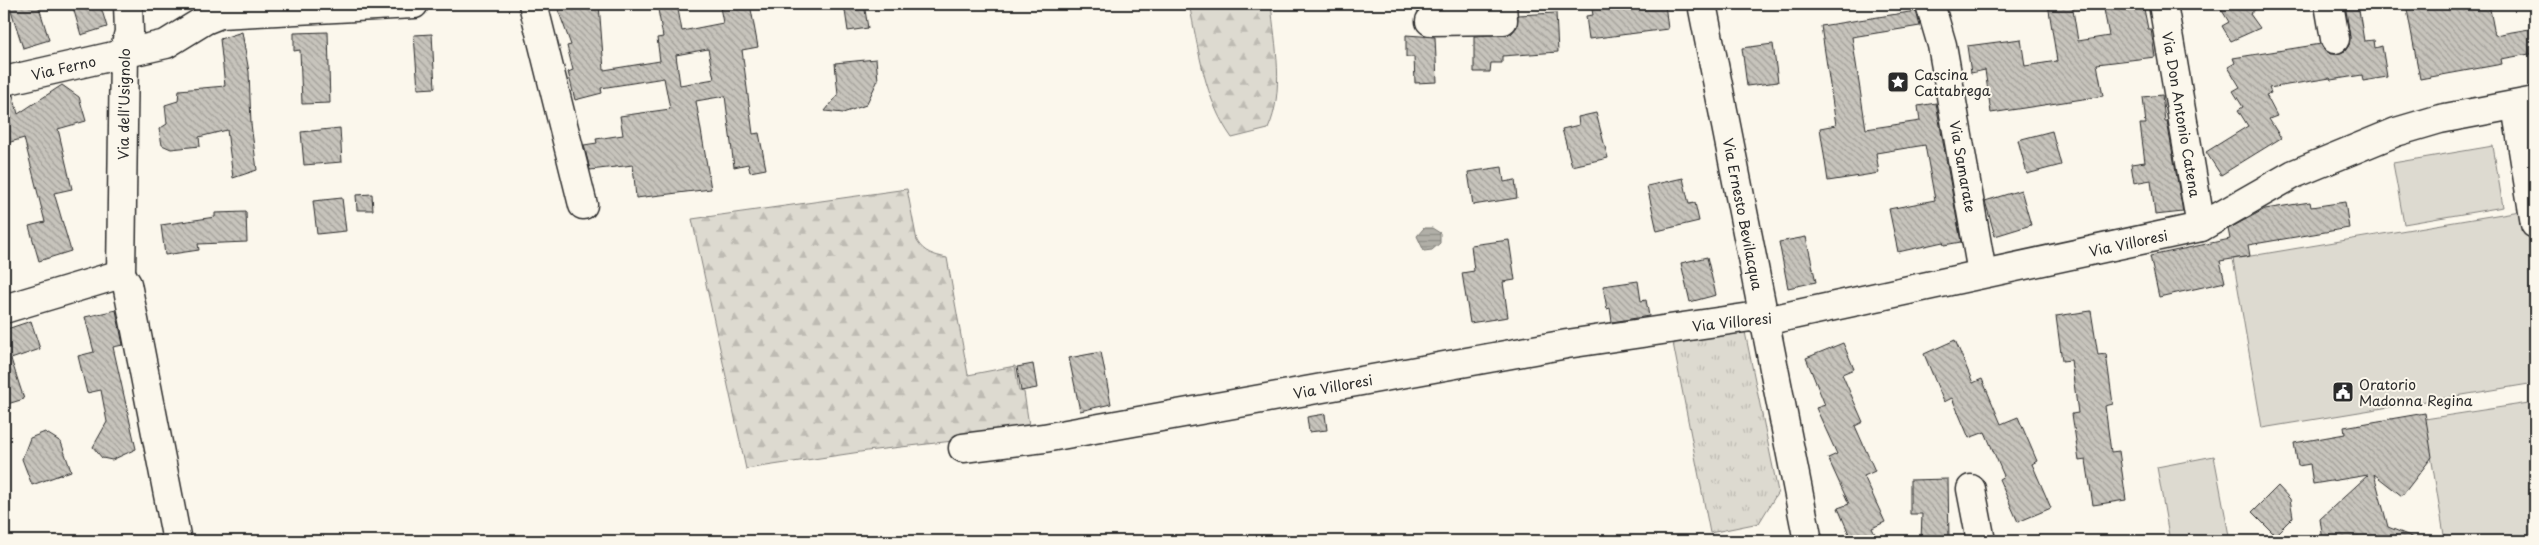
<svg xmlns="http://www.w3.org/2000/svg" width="2539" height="545" font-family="'Playpen Sans',sans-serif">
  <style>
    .grass { fill: url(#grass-tufts); stroke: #84827e }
    .forest { fill: url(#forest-firs); stroke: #84827e }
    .park { fill: #dddad0; stroke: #84827e }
    .water { fill: url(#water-rules); stroke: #7b7a75 }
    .building { fill: url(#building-back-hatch); stroke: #2b2b2b; fill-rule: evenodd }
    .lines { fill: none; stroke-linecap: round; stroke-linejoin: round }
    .minor-casing { stroke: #2b2b2b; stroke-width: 31 }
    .minor { stroke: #fbf7ec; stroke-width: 28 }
    .labels { text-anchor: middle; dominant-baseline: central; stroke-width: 4; stroke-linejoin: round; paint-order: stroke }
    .street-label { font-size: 14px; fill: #2b2b2b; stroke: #fbf7ec }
    .poi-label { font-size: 14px; fill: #2b2b2b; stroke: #fbf7ec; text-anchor: start }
  </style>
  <defs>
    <pattern id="grass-tufts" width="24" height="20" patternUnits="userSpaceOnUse" patternTransform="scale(1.25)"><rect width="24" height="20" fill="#dddad0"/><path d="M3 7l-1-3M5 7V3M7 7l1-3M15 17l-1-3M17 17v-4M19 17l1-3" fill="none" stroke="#bebbb3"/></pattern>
    <pattern id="forest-firs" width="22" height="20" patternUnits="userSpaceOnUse" patternTransform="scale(1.25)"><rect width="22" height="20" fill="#dddad0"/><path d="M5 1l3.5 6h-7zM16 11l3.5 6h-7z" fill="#bebbb3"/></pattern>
    <pattern id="water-rules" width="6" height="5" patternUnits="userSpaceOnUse" patternTransform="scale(1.25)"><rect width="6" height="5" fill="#b1afa7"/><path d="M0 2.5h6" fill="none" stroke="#908f88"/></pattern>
    <pattern id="building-back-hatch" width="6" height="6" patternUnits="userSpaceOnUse" patternTransform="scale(1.25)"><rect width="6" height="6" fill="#c7c4bc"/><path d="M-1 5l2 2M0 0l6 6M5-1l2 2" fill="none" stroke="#a29f99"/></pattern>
  </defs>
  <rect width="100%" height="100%" fill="#fbf7ec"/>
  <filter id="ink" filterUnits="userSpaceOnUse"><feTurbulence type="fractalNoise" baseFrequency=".02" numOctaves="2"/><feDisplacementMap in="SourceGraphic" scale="10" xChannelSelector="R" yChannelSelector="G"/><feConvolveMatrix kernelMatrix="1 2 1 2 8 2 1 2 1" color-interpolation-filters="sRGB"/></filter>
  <g filter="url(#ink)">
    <!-- grass -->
    <path class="grass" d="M 1745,332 L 1778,492 L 1759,523 L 1710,533 L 1673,343 Z"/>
    <!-- forest -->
    <path class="forest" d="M 1189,4 L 1271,4 C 1275,45 1285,91 1268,129 L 1232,138 C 1204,99 1199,50 1189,4 Z
      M 907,189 L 917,241 C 924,253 934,255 947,258 L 968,375 L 1015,366 L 1019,391 L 1024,392 L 1030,432 L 867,451 L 746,469 L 692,219 Z"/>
    <!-- park -->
    <path class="park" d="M 2493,146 L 2503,207 L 2404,224 L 2393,163 Z
      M 2526,210 L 2535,263 L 2535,383 L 2262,428 L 2233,259 Z
      M 2535,402 L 2535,541 L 2445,541 L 2425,419 Z
      M 2214,456 L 2230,541 L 2170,541 L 2157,467 Z"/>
    <!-- water -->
    <path class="water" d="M 1424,228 L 1432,228 L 1440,233 L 1440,243 L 1432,250 L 1424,251 L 1417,236 Z"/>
    <!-- building -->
    <path class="building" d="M 9,4 L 38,4 L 49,40 L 23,48 Z
      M 72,4 L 100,4 L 107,27 L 81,35 Z
      M 556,4 L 599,4 L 604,70 L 660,61 L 657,38 L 663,37 L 657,4 L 677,4 L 682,31 L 723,23 L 720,7 L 750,4 L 758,47 L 742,50 L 753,134 L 759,133 L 766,169 L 750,172 L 748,164 L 734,167 L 725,96 L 696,101 L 711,189 L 636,198 L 633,165 L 590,170 L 584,145 L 597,143 L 596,139 L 623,135 L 620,116 L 670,109 L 664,78 L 601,88 L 602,93 L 575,100 L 568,72 L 573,70 L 567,46 L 571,45 ZM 708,49 L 714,79 L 680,85 L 676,55 Z
      M 844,4 L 864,4 L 868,28 L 848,31 Z
      M 1591,4 L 1665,4 L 1668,29 L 1589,39 L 1586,16 L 1593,15 Z
      M 2048,4 L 2072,4 L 2078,41 L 2109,36 L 2103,4 L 2143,4 L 2148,29 L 2151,29 L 2155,57 L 2097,64 L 2103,96 L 1991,113 L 1985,70 L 1971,73 L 1967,46 L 2021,39 L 2025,66 L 2057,61 Z
      M 2218,4 L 2262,4 L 2250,14 L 2260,28 L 2231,41 L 2222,26 L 2229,22 Z
      M 2345,4 L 2358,4 L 2364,41 L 2374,40 L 2375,48 L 2382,46 L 2387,77 L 2363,81 L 2362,75 L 2331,80 L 2330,78 L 2269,88 L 2271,93 L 2266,95 L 2277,116 L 2269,119 L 2281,138 L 2221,175 L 2206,152 L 2248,126 L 2238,110 L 2243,107 L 2233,91 L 2240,87 L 2228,67 L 2235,63 L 2233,58 L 2321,44 L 2330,54 L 2337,54 L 2345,51 L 2349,45 L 2350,37 Z
      M 2406,4 L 2489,4 L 2495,35 L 2535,28 L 2535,53 L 2501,59 L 2502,64 L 2420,79 Z
      M 1916,11 L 1920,26 L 1852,37 L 1866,129 L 1920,121 L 1918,106 L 1936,103 L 1961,242 L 1944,245 L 1943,242 L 1898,252 L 1889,209 L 1935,200 L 1925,145 L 1876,153 L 1879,173 L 1828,181 L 1820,128 L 1836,125 L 1821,26 Z
      M 1556,13 L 1558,52 L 1502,56 L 1502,63 L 1491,63 L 1490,72 L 1474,72 L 1474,36 L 1511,34 L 1517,27 L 1518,15 Z
      M 242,32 L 249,72 L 251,124 L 257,170 L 233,178 L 227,130 L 199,137 L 200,146 L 171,149 L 162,145 L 159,129 L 167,124 L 165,105 L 178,101 L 179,90 L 225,86 L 220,39 Z
      M 328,32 L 330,103 L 302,104 L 300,50 L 294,51 L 294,33 Z
      M 432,34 L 435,88 L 418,89 L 414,35 Z
      M 1406,35 L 1435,37 L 1437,82 L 1415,83 L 1414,57 L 1406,57 Z
      M 1773,44 L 1778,82 L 1747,86 L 1742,48 Z
      M 876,59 L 878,80 L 866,105 L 843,113 L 825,111 L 838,95 L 835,63 Z
      M 62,85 L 79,97 L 86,121 L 58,129 L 72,189 L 54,193 L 71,251 L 39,261 L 29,226 L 45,222 L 24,138 L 4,144 L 4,96 L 13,95 L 18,114 Z
      M 2162,95 L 2165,121 L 2167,121 L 2183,212 L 2155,215 L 2151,180 L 2134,183 L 2131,164 L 2145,162 L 2140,124 L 2146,124 L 2143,97 Z
      M 1596,113 L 1608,158 L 1572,166 L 1562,129 L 1579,125 L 1578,117 Z
      M 340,128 L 342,162 L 304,165 L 301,132 Z
      M 2052,131 L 2061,165 L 2027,174 L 2018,140 Z
      M 1502,167 L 1504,182 L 1515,180 L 1517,198 L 1473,205 L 1468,172 Z
      M 1683,178 L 1689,204 L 1695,203 L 1699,221 L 1657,231 L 1647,186 Z
      M 2021,190 L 2031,225 L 1995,236 L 1985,201 Z
      M 372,194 L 373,210 L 357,210 L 356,195 Z
      M 342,198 L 346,231 L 317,234 L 313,201 Z
      M 2310,202 L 2311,207 L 2345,202 L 2349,228 L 2248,245 L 2250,256 L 2220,261 L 2225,282 L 2159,297 L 2150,256 L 2230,239 L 2228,229 L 2265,209 Z
      M 246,212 L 247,242 L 198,244 L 199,250 L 165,255 L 161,225 L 215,217 L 215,213 Z
      M 1806,237 L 1816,282 L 1788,288 L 1779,242 Z
      M 1509,240 L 1515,280 L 1503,282 L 1508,317 L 1470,323 L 1462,273 L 1474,271 L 1471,245 Z
      M 1707,257 L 1716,295 L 1690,302 L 1681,263 Z
      M 1638,281 L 1641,301 L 1646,300 L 1649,316 L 1612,322 L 1610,308 L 1607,309 L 1603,286 Z
      M 116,310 L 123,345 L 113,347 L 136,449 L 112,460 L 102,458 L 93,447 L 107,422 L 101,390 L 87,393 L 78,356 L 94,352 L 85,317 Z
      M 2091,311 L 2098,355 L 2106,354 L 2113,404 L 2105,406 L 2111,452 L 2119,451 L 2126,500 L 2093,505 L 2086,460 L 2079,461 L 2072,414 L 2078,413 L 2071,360 L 2062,361 L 2056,316 Z
      M 31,321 L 40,349 L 11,359 L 24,399 L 4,405 L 4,330 Z
      M 1955,340 L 1973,383 L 1982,379 L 2001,424 L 2018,417 L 2037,461 L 2032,464 L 2051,508 L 2018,522 L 1999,479 L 2004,476 L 1985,432 L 1969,438 L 1952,398 L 1944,402 L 1924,354 Z
      M 1843,343 L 1854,369 L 1842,374 L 1863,422 L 1855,426 L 1875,471 L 1864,476 L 1885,522 L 1872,528 L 1878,541 L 1852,541 L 1838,508 L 1849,504 L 1828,458 L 1837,454 L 1816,408 L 1825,405 L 1806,358 Z
      M 1101,352 L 1111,404 L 1080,411 L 1069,358 Z
      M 1033,364 L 1037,388 L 1021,391 L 1017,367 Z
      M 2425,413 L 2432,457 L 2402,496 L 2374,474 L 2388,527 L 2422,541 L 2323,541 L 2320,519 L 2368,475 L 2313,484 L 2310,464 L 2298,466 L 2294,443 L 2345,434 L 2344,427 Z
      M 1325,414 L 1327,430 L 1309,432 L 1307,417 Z
      M 45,432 L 61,442 L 71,471 L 32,485 L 22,459 L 30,438 Z
      M 1948,479 L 1949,541 L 1921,541 L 1922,514 L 1910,514 L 1910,480 Z
      M 2278,486 L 2290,499 L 2293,517 L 2275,535 L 2252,512 Z"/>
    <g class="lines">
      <!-- minor casing -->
      <g class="minor-casing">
        <g id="minor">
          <path d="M 533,4 L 583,205"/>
          <path id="s1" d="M 1702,4 L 1808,541"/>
          <path id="s2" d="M 1930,4 L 1942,45 L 1982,273"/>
          <path id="s3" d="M 2163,4 L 2201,227"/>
          <path d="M 2329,4 L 2335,39"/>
          <path d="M 1430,21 L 1503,20 L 1502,4"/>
          <path id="s4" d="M 4,81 L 166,44 L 205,20 L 220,14 L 414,4"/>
          <path d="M 2516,106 L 2535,224"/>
          <path d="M 121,274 L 127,284 L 177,541"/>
          <path id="s5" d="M 121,274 L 124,52 L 129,32 L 128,4"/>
          <path d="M 4,309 L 121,274"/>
          <path id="s6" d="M 963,448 L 1044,438 L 1567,344 L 1751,317 L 1765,321 L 2201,227 L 2294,174 L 2396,132 L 2440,119 L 2535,101"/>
          <path d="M 1971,489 L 1981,541"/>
        </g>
      </g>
      <!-- minor -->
      <use href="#minor" class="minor"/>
    </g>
  </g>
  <!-- icons -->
  <defs>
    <g id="sight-square" transform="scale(1.125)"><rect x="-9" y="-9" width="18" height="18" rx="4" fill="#2b2b2b" stroke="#fbf7ec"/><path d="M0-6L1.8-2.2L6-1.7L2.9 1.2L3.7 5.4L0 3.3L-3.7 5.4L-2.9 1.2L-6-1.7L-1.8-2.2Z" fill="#fff"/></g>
    <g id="civic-square" transform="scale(1.125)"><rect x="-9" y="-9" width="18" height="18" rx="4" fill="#2b2b2b" stroke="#fbf7ec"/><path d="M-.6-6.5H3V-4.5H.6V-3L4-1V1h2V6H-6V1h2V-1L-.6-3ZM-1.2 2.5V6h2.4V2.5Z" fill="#fff"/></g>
  </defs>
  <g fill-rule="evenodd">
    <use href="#sight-square" x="1898" y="82"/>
    <use href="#civic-square" x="2343" y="392"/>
  </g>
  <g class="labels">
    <!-- street labels -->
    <g class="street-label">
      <text stroke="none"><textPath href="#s4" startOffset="61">Via Ferno</textPath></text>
      <text stroke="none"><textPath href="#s5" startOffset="170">Via dell'Usignolo</textPath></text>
      <text stroke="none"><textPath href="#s3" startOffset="112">Via Don Antonio Catena</textPath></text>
      <text stroke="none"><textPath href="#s2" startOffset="166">Via Samarate</textPath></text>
      <text stroke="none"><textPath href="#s1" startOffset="214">Via Ernesto Bevilacqua</textPath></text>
      <text stroke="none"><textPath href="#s6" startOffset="1185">Via Villoresi</textPath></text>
      <text transform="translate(1732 322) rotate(-6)">Via Villoresi</text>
      <text stroke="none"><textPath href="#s6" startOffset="375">Via Villoresi</textPath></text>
    </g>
    <!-- poi labels -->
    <g class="poi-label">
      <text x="1914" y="74">Cascina<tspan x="1914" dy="16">Cattabrega</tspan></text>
      <text x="2359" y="384">Oratorio<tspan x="2359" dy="16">Madonna Regina</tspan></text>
    </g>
  </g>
  <!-- margin -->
  <rect width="2539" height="545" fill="none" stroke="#fbf7ec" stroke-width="20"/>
  <rect x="10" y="10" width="2519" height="525" fill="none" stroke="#2b2b2b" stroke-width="2" filter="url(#ink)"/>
</svg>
